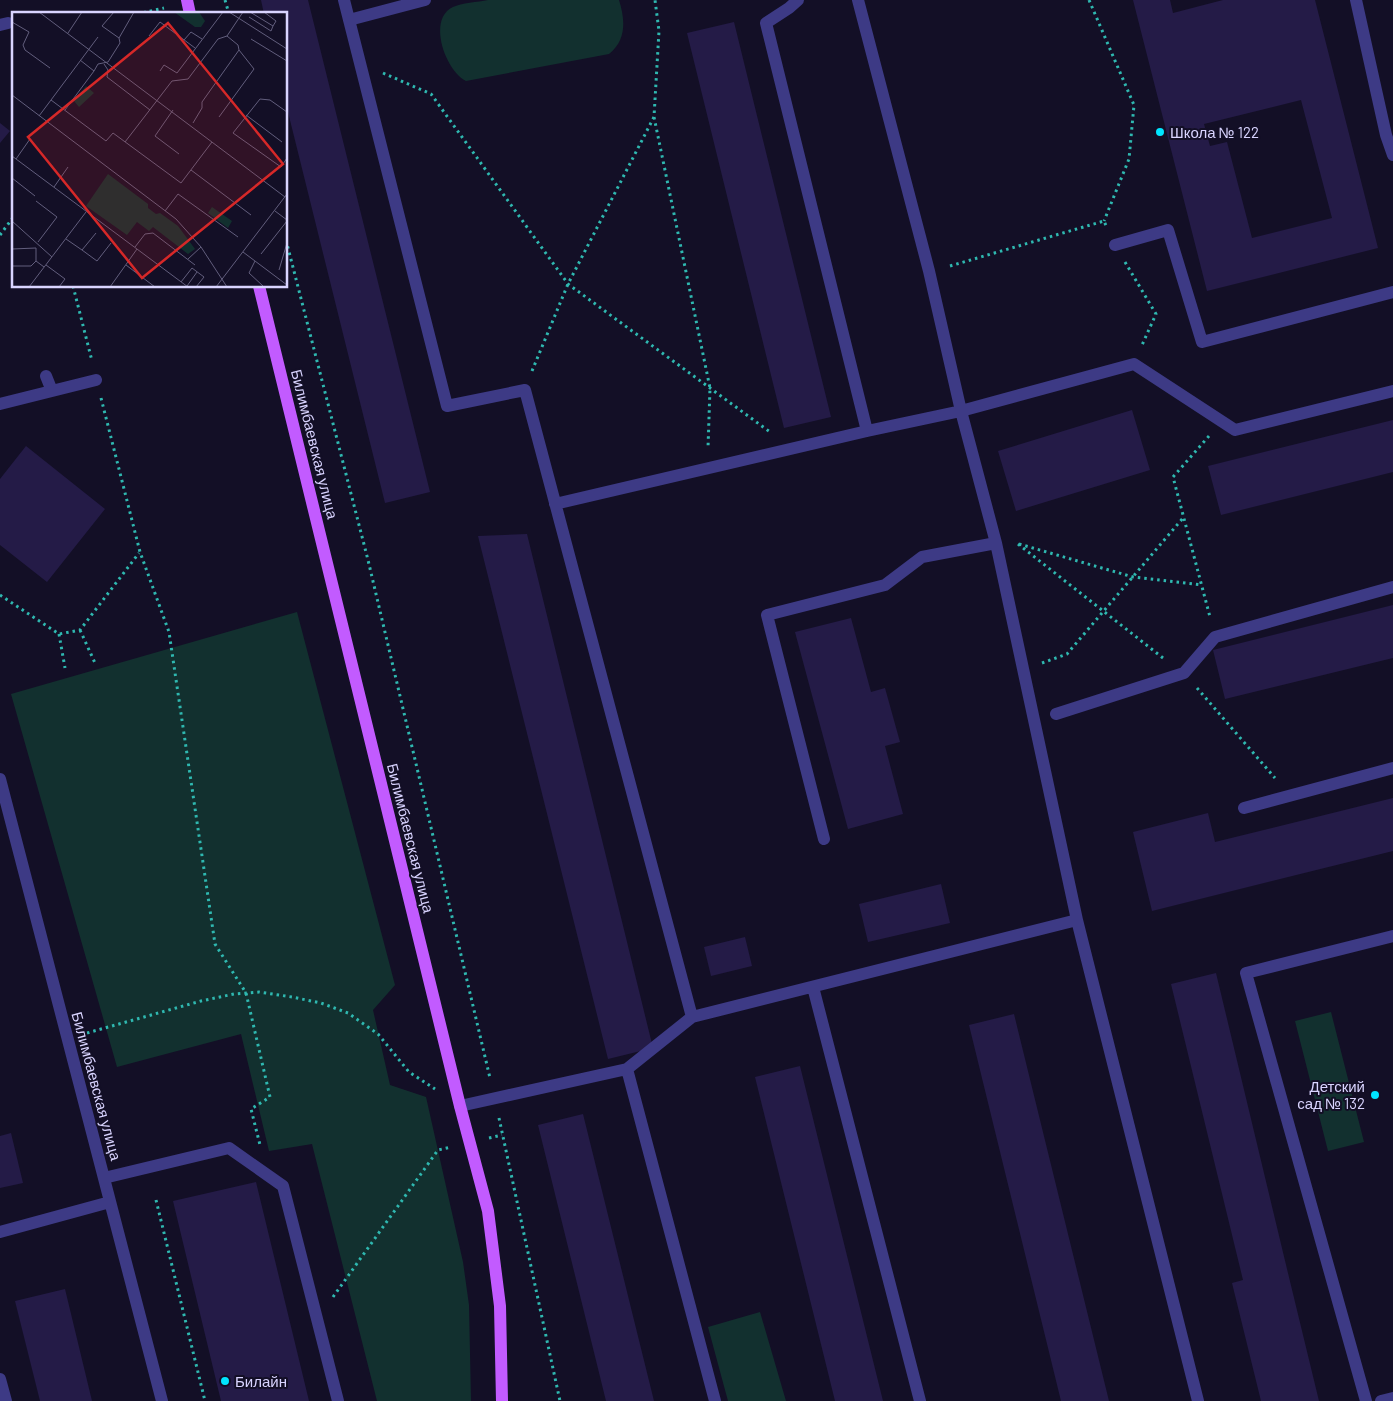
<svg xmlns="http://www.w3.org/2000/svg" width="1393" height="1401" font-family="Barlow,sans-serif">
  <style>
    .green { fill: #12302f }
    .building { fill: #241b47; fill-rule: evenodd }
    .lines { fill: none; stroke-linecap: round; stroke-linejoin: round }
    .path { stroke: #2fb8b0; stroke-width: 3; stroke-dasharray: 2.5 4; stroke-linecap: butt }
    .minor { stroke: #3d3a85; stroke-width: 12 }
    .major { stroke: #c25bff; stroke-width: 12 }
    .poi-dot { fill: #00e5ff; stroke: #130f26; stroke-width: 2 }
    .labels { text-anchor: middle; dominant-baseline: central; stroke-width: 4; stroke-linejoin: round; paint-order: stroke }
    .poi-label { font-size: 15px; fill: #d9d4ff; stroke: #130f26; text-anchor: start }
    .street-label { font-size: 15px; fill: #d9d4ff; stroke: #130f26 }
    .inset-road { fill: none; stroke: #625e7d; stroke-width: 1 }
    .view { fill: #d62828; fill-opacity: 0.15; stroke: #d62828; stroke-width: 2.5 }
    .inset-edge { fill: none; stroke: #d9d4ff; stroke-width: 2.5 }
  </style>
  <rect width="100%" height="100%" fill="#130f26"/>
  <!-- green -->
  <path class="green" d="M 488,0 L 619,0 C 625,19 627,40 609,54 L 466,81 C 445,70 427,19 453,7 C 461,3 478,2 488,0 Z
    M 297,612 L 395,985 L 373,1010 L 390,1085 L 426,1097 L 463,1262 L 469,1305 L 471,1401 L 377,1401 L 312,1144 L 269,1151 L 241,1034 L 117,1067 L 11,694 Z
    M 1331,1012 L 1364,1142 L 1328,1151 L 1295,1021 Z
    M 760,1312 L 786,1401 L 728,1401 L 708,1327 Z"/>
  <!-- building -->
  <path class="building" d="M 261,0 L 308,0 L 430,492 L 385,503 L 286,104 L 286,14 L 264,14 Z
    M 1133,0 L 1170,0 L 1173,13 L 1223,0 L 1315,0 L 1378,248 L 1207,291 ZM 1301,100 L 1332,218 L 1252,238 L 1227,142 L 1210,146 L 1204,124 Z
    M 734,22 L 831,417 L 784,428 L 687,33 Z
    M 0,123 L 10,131 L 0,143 Z
    M 1132,410 L 1150,470 L 1016,511 L 998,451 Z
    M 1393,420 L 1393,472 L 1221,515 L 1208,466 Z
    M 26,446 L 105,509 L 47,582 L 0,545 L 0,479 Z
    M 527,534 L 653,1048 L 608,1059 L 478,536 Z
    M 1393,605 L 1393,658 L 1225,699 L 1213,650 Z
    M 851,618 L 871,692 L 885,688 L 900,742 L 885,746 L 903,814 L 848,829 L 795,632 Z
    M 1393,798 L 1393,851 L 1152,911 L 1133,832 L 1208,813 L 1215,842 Z
    M 941,884 L 950,923 L 868,942 L 859,904 Z
    M 745,937 L 752,966 L 711,976 L 704,947 Z
    M 1216,973 L 1287,1269 L 1319,1401 L 1261,1401 L 1232,1283 L 1243,1280 L 1171,984 Z
    M 1014,1014 L 1109,1401 L 1061,1401 L 969,1025 Z
    M 800,1066 L 883,1401 L 835,1401 L 755,1077 Z
    M 583,1114 L 654,1401 L 606,1401 L 538,1125 Z
    M 11,1133 L 23,1183 L 0,1188 L 0,1136 Z
    M 256,1182 L 309,1401 L 221,1401 L 173,1201 Z
    M 65,1289 L 92,1401 L 40,1401 L 15,1301 Z"/>
  <g class="lines">
    <!-- path -->
    <path class="path" d="M 225,0 L 229,14
      M 1089,0 L 1134,105 L 1129,159 L 1104,221
      M 137,14 L 164,8
      M 383,73 L 431,94 L 568,284 L 770,432
      M 654,117 L 710,388 L 708,448
      M 0,235 L 14,216
      M 286,240 L 368,560 L 490,1078
      M 1125,262 L 1156,314 L 1142,345
      M 950,266 L 1104,221 L 1107,228
      M 73,286 L 92,361
      M 532,371 L 568,284 L 654,117 L 659,31 L 655,0
      M 101,398 L 140,552 L 169,632 L 215,944 L 246,993 L 270,1097 L 251,1109 L 260,1145
      M 1209,436 L 1173,477 L 1210,617
      M 1018,544 L 1163,658
      M 1019,544 L 1133,577 L 1202,585
      M 0,595 L 59,634 L 80,630 L 139,553
      M 80,630 L 95,663
      M 59,634 L 65,668
      M 1042,663 L 1067,654 L 1183,518
      M 1197,688 L 1275,778
      M 87,1033 L 201,1001 L 234,994 L 259,992 L 292,997 L 321,1003 L 348,1013 L 378,1034 L 409,1072 L 435,1089
      M 499,1118 L 560,1401
      M 489,1138 L 502,1135
      M 156,1200 L 205,1401
      M 333,1297 L 438,1150 L 451,1147"/>
    <!-- minor -->
    <path class="minor" d="M 344,0 L 447,406 L 525,390 L 692,1017 L 1077,920
      M 798,0 L 789,8 L 766,23 L 867,431
      M 858,0 L 929,271 L 961,411 L 996,543 L 1077,920 L 1198,1401
      M 1356,0 L 1386,135 L 1393,155
      M 349,20 L 425,0
      M 0,25 L 8,23
      M 1115,245 L 1168,230 L 1202,342 L 1393,292
      M 46,376 L 52,391
      M 0,404 L 96,380
      M 555,504 L 867,431 L 961,411 L 1134,364 L 1235,430 L 1393,391
      M 1056,714 L 1184,673 L 1215,637 L 1393,587
      M 0,779 L 162,1401
      M 1244,808 L 1393,768
      M 824,839 L 767,615 L 885,585 L 922,557 L 996,543
      M 813,987 L 920,1401
      M 627,1069 L 692,1017
      M 460,1106 L 627,1069 L 715,1401
      M 104,1178 L 229,1148 L 283,1186 L 338,1401
      M 0,1232 L 110,1202
      M 0,1379 L 6,1401
      M 1366,1401 L 1246,973 L 1393,936
      M 1381,1401 L 1393,1398"/>
    <!-- major -->
    <path class="major" d="M 187,0 L 190,14
      M 259,286 L 460,1106 L 488,1211 L 500,1306 L 502,1401"/>
  </g>
  <!-- markers -->
  <g class="poi-dot">
    <circle cx="1160" cy="132" r="5"/>
    <circle cx="1375" cy="1095" r="5"/>
    <circle cx="225" cy="1381" r="5"/>
  </g>
  <g class="labels">
    <!-- poi labels -->
    <g class="poi-label">
      <text x="1170" y="132">Школа № 122</text>
      <text x="1365" y="1086" text-anchor="end">Детский<tspan x="1365" dy="17">сад № 132</tspan></text>
      <text x="235" y="1381">Билайн</text>
    </g>
    <!-- street labels -->
    <g class="street-label">
      <text transform="translate(315 444) rotate(76)">Билимбаевская улица</text>
      <text transform="translate(411 838) rotate(76)">Билимбаевская улица</text>
      <text transform="translate(97 1086) rotate(75)">Билимбаевская улица</text>
    </g>
  </g>
  <!-- overview -->
  <g transform="translate(12 12)">
    <rect width="275" height="275" fill="#130f26"/>
    <path d="M 162,0 L 187,0 L 193,9 L 189,15 L 183,15 ZM 74,74 L 82,81 L 67,95 L 62,89 ZM 96,162 L 136,192 L 136,196 L 144,202 L 148,201 L 166,214 L 183,237 L 176,242 L 141,215 L 137,219 L 125,210 L 115,223 L 74,194 ZM 200,195 L 220,209 L 216,216 L 196,201 Z" fill="#12302f"/>
    <path class="inset-road" d="M 27,0 L 273,185M 217,0 L 275,37M 238,0 L 261,14 L 264,9 L 252,0M 237,5 L 259,19 L 261,14M 0,10 L 17,20 L 11,33 L 13,38 L 38,56M 56,21 L 70,0M 137,24 L 148,10 L 183,36M 107,26 L 122,0M 239,27 L 275,49M 172,28 L 179,20 L 190,27M 92,52 L 96,58 L 95,65 L 138,98M 82,59 L 86,52 L 96,50 L 108,31 L 107,26 L 90,14 L 102,0M 148,59 L 152,53 L 165,61 L 211,0M 0,83 L 164,207 L 189,235 L 215,275M 39,88 L 86,25M 53,98 L 82,59 L 68,48M 161,98 L 143,124 L 167,142M 275,100 L 258,88 L 248,87 L 221,121 L 269,155 L 275,146M 234,103 L 270,130M 27,104 L 39,88 L 94,129 L 101,121 L 169,171 L 200,130M 207,105 L 242,57 L 227,38M 181,111 L 190,96 L 190,90 L 227,38 L 226,33 L 215,24 L 231,0M 113,130 L 160,69 L 176,67 L 206,27 L 215,24M 0,144 L 176,275M 4,147 L 18,127M 179,158 L 239,203M 0,166 L 23,184M 42,175 L 56,155M 24,189 L 45,205 L 26,230M 153,199 L 166,182 L 226,225M 263,199 L 275,208M 0,209 L 40,245M 54,227 L 70,238 L 84,221M 123,235 L 133,222 L 141,221 L 183,253M 0,237 L 24,236 L 24,249 L 32,255M 70,238 L 85,249 L 99,231M 231,240 L 275,273M 249,242 L 275,209M 176,247 L 189,235M 243,249 L 237,261 L 251,274M 34,253 L 53,267 L 47,275M 114,253 L 143,275M 0,254 L 19,254 L 24,249M 267,258 L 275,231M 169,270 L 180,256 L 192,265 L 184,275M 175,274 L 185,260M 17,275 L 74,200M 98,275 L 125,237M 204,275 L 275,182"/>
    <path class="view" d="M 156,11 L 271,152 L 130,266 L 16,125 Z"/>
    <rect width="275" height="275" class="inset-edge"/>
  </g>
</svg>
